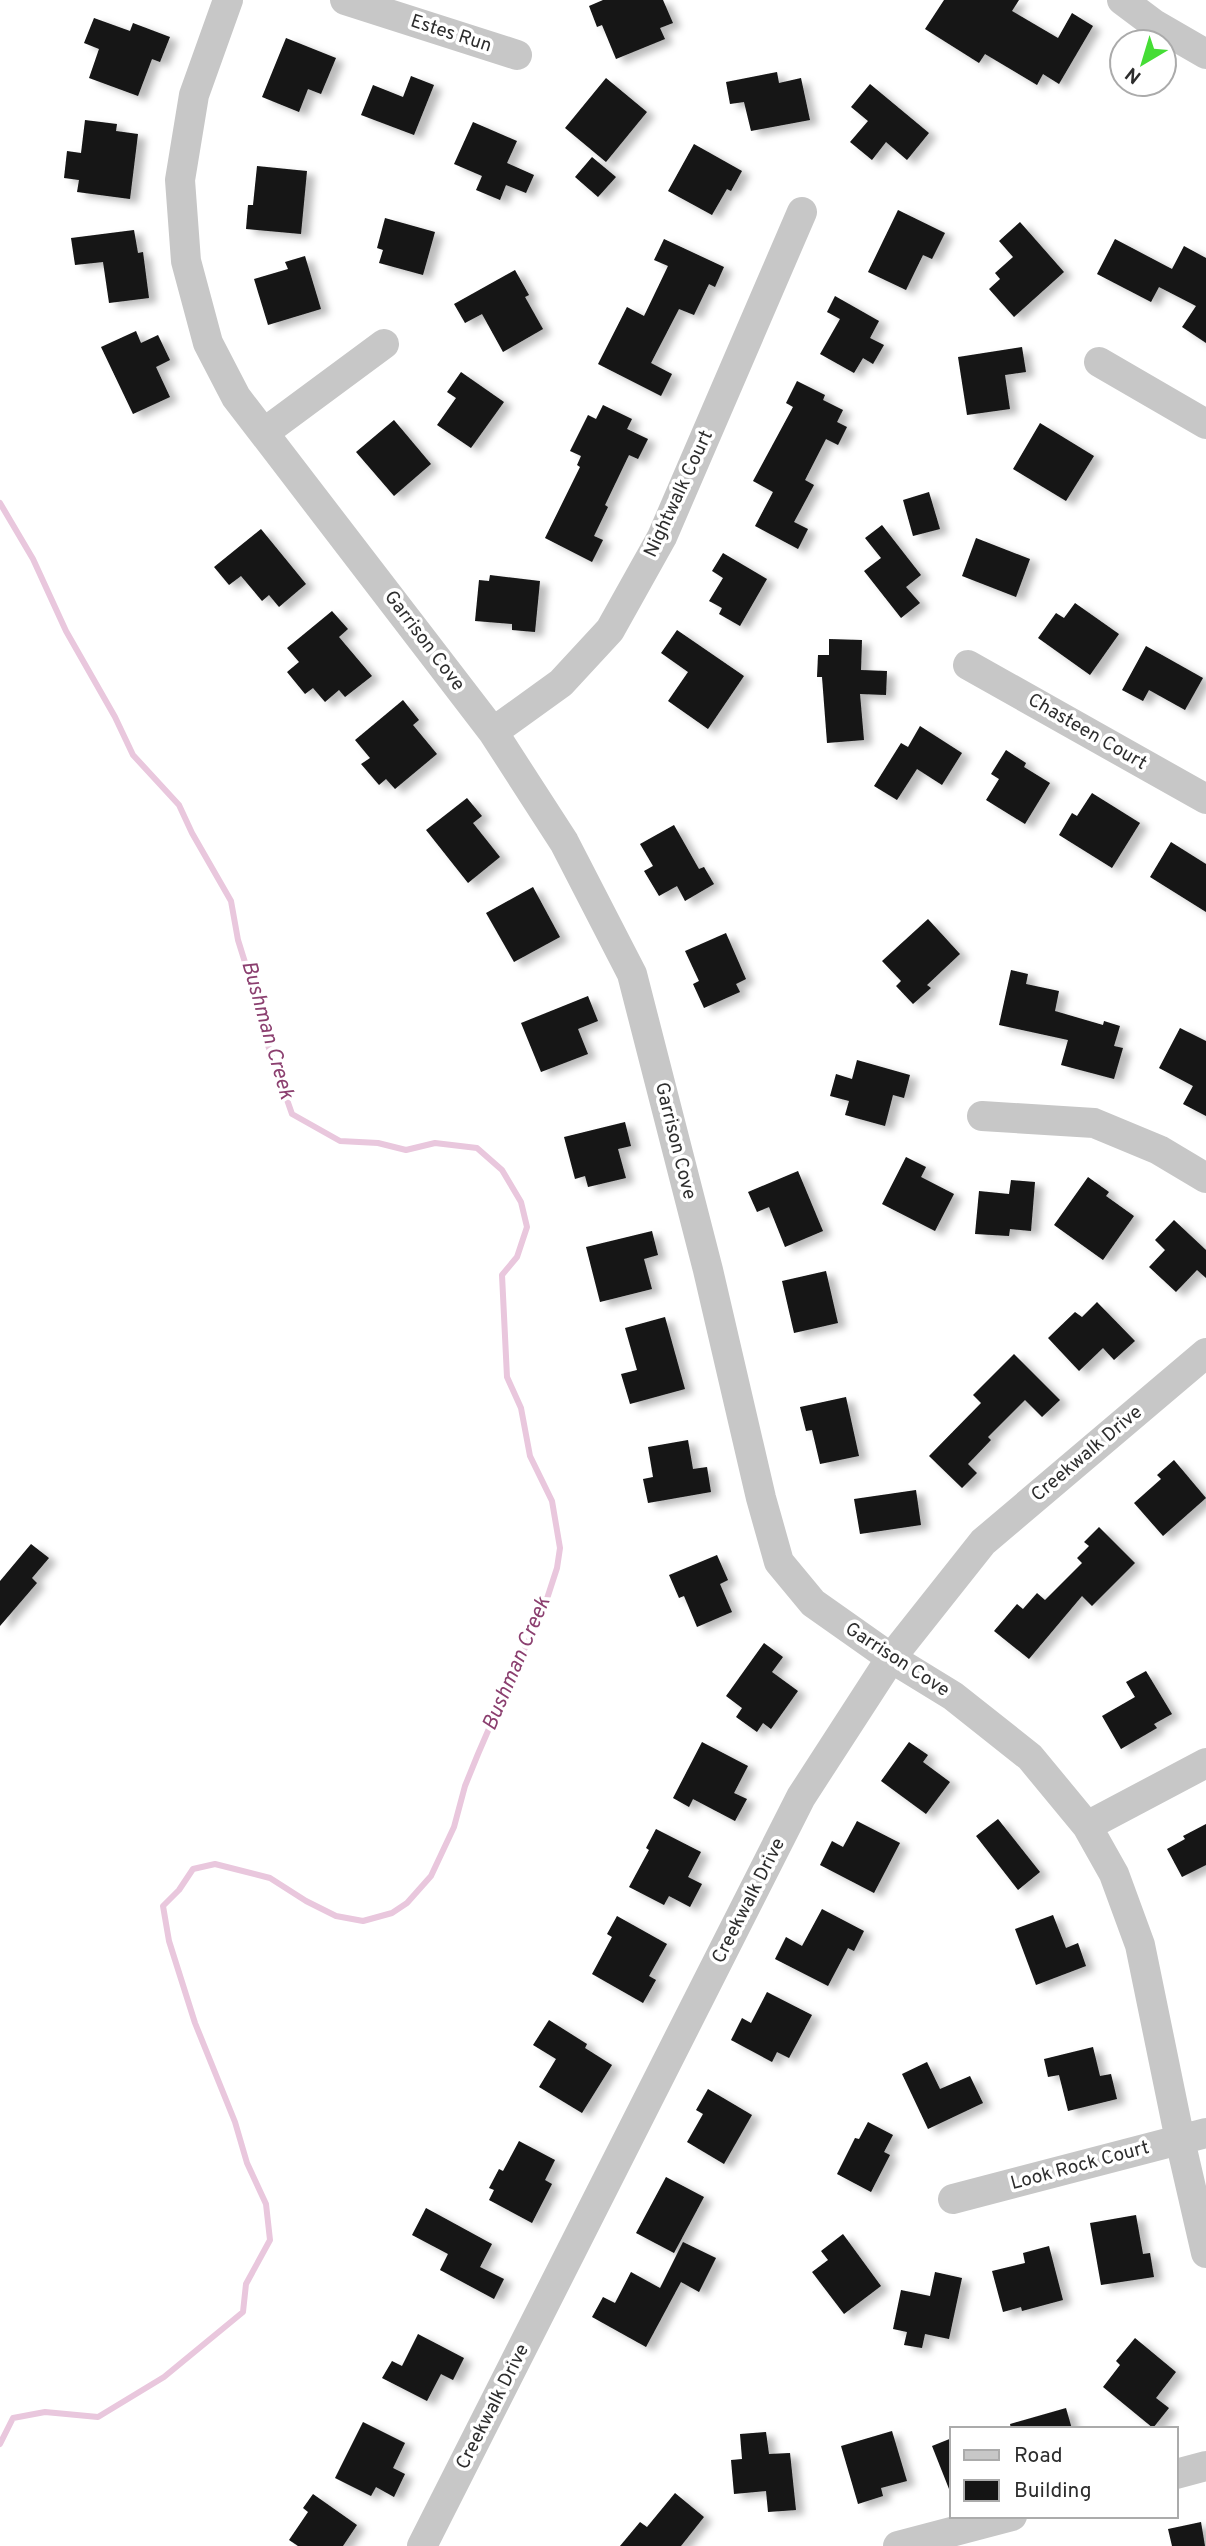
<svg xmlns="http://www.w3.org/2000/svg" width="1206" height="2546" font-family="Overpass,sans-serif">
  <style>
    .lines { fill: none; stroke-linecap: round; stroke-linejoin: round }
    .stream { stroke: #e9c7dd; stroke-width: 6 }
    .building { fill: #141414; filter: url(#shadow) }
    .minor { stroke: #c7c7c7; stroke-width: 30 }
    .labels { text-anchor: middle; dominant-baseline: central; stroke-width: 7; stroke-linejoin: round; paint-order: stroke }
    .street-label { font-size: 19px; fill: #2d2d2d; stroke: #fff }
    .water-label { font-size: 21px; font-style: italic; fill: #8b3f6f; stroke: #fff }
  </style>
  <defs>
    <filter id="shadow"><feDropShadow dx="8" dy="4.5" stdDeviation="3.5" flood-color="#0004"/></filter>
  </defs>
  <rect width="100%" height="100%" fill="#fff"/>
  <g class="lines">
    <!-- stream -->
    <path class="stream" d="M 0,503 L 33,559 L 66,631 L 115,717 L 133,755 L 179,805 L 192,833 L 231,901 L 238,940 L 259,1007 L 264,1034 L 292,1114 L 340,1141 L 378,1143 L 406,1150 L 435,1143 L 477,1148 L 502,1170 L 521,1202 L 527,1227 L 517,1257 L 502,1275 L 507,1377 L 521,1408 L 530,1456 L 552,1501 L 560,1548 L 557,1568 L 542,1614 L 517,1664 L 478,1754 L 465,1786 L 454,1827 L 431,1876 L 407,1903 L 392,1913 L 363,1921 L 336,1916 L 306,1901 L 270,1878 L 215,1864 L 193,1869 L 179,1890 L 163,1906 L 169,1941 L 195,2023 L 235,2122 L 247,2163 L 266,2204 L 270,2240 L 246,2284 L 243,2312 L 164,2377 L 98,2417 L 45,2412 L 13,2418 L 0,2444"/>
  </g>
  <!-- building -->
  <path class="building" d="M 603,0 L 663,0 L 673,23 L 660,28 L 665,39 L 616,59 L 602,25 L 597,27 L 589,6 Z
    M 944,0 L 1019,0 L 1012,11 L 1058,38 L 1072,13 L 1093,26 L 1059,84 L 1043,74 L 1037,85 L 985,54 L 979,63 L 925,29 Z
    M 94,18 L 130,31 L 133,23 L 170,37 L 160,62 L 152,59 L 138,96 L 89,78 L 99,49 L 84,43 Z
    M 286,38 L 336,58 L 321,94 L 308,89 L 299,112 L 262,97 Z
    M 777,72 L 779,83 L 801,78 L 810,120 L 751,131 L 744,102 L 730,104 L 726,82 Z
    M 411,76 L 434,85 L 414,135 L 361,115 L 373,85 L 403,97 Z
    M 606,78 L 647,112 L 606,162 L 565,128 Z
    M 870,84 L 929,133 L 907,160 L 886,142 L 872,160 L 850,142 L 868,121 L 851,107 Z
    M 85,120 L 117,124 L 116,131 L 138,134 L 130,199 L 77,192 L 79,180 L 64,178 L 67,151 L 81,153 Z
    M 473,122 L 517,141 L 507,163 L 534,175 L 526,193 L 506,185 L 500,200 L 476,190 L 482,176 L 454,164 Z
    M 694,144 L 742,171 L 731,191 L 727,189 L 712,215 L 668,191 Z
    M 592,157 L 616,177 L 598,197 L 575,177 Z
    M 257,166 L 307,171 L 301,234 L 246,229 L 248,205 L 253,205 Z
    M 898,210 L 945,233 L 932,259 L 923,255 L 906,290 L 868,272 Z
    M 385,218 L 435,232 L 423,275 L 379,263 L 383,250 L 377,248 Z
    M 1020,222 L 1064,272 L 1014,317 L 989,289 L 1000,279 L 995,273 L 1013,257 L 999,241 Z
    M 134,230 L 138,253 L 143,252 L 149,298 L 109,303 L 103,262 L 75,265 L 71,238 Z
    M 664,239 L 724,267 L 715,287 L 709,284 L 694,315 L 679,309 L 651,363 L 672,374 L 661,396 L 598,364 L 627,307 L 644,316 L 668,266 L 654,260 Z
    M 1115,239 L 1172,269 L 1184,246 L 1206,258 L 1206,343 L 1182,327 L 1196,306 L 1159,287 L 1151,302 L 1097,274 Z
    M 305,256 L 321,309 L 268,325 L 254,279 L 288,269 L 285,262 Z
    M 515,270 L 529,295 L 525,297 L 543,329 L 503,352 L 482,314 L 465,323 L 454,304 Z
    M 835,296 L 879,321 L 870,338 L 884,345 L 873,364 L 863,358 L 854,373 L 820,354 L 840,319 L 827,312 Z
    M 136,331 L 141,343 L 158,335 L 170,360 L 156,367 L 170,397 L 133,414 L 101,347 Z
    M 1022,347 L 1026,372 L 1005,375 L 1010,409 L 967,415 L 958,357 Z
    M 461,372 L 504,402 L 471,448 L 437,425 L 456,398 L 447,392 Z
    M 797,381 L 825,395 L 823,400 L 843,410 L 837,422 L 847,427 L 838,445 L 826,439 L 805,480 L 814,485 L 794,522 L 808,529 L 798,549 L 755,526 L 773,492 L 753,481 L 793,407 L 786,403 Z
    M 603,405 L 632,419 L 627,429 L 648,439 L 638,459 L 629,455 L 605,505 L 608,507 L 594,536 L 603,540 L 592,562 L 545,538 L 580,467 L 577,465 L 581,456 L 570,451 L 588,415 L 596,419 Z
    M 394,420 L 431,464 L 394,496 L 356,452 Z
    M 1040,423 L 1094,456 L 1066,501 L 1013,469 Z
    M 929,492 L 940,529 L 913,536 L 903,500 Z
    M 882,525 L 921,575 L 906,587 L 920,603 L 901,618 L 864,571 L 881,558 L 865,538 Z
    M 261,529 L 306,584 L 279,607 L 269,595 L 262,601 L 241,576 L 229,585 L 214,567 Z
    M 976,538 L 1030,559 L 1016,597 L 962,576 Z
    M 723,553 L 767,579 L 740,626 L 719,614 L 722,608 L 709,601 L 723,578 L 712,571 Z
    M 490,575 L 540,581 L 535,632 L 512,630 L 512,624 L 475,621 L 479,580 L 489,581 Z
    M 1075,603 L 1119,634 L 1090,675 L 1038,638 L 1056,613 L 1064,618 Z
    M 332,611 L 348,629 L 339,637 L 372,676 L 345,697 L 339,690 L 325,702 L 313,688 L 305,694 L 287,672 L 299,662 L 287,648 Z
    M 677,630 L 744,676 L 708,729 L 668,701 L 688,672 L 661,653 Z
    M 829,639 L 862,640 L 861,670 L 887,671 L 886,695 L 860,694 L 864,740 L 827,743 L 822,677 L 817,677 L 818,655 L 829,655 Z
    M 1146,646 L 1203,678 L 1185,710 L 1149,690 L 1143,701 L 1122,690 Z
    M 403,700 L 419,720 L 413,725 L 437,754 L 395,789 L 386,779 L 379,785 L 361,764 L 370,758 L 355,740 Z
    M 920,726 L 962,753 L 942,785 L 917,769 L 897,800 L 874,786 L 901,743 L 908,747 Z
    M 1006,750 L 1026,763 L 1024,767 L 1050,783 L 1025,824 L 986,800 L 999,779 L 991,774 Z
    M 1092,793 L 1140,823 L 1112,868 L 1059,835 L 1072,813 L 1077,816 Z
    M 467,798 L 482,816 L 473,823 L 500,857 L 468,883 L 426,830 Z
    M 674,825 L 699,869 L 704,867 L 714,884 L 685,901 L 677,886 L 659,896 L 644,871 L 653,866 L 640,844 Z
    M 1171,842 L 1206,864 L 1206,912 L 1150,877 Z
    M 533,887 L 560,937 L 514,962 L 486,913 Z
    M 928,919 L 960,954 L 927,985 L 931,988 L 913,1004 L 896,986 L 901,981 L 882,961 Z
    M 726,933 L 746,979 L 736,984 L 740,992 L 704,1008 L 693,984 L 699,981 L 685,951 Z
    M 1011,970 L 1028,974 L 1026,984 L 1059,991 L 1055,1011 L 1103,1025 L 1104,1021 L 1120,1026 L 1114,1046 L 1123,1048 L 1114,1079 L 1061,1065 L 1068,1040 L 999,1025 Z
    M 588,996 L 598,1021 L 578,1029 L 588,1054 L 541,1072 L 521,1023 Z
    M 1180,1028 L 1206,1041 L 1206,1116 L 1183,1104 L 1193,1086 L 1159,1068 Z
    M 857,1060 L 910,1075 L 904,1098 L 893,1095 L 885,1126 L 845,1115 L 849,1101 L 830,1096 L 836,1074 L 852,1079 Z
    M 625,1122 L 631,1146 L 618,1149 L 626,1178 L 588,1187 L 585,1176 L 575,1179 L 564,1137 Z
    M 906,1157 L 926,1167 L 921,1177 L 954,1194 L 935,1231 L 882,1204 Z
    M 798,1171 L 823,1231 L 785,1247 L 769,1207 L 757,1212 L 748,1192 Z
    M 1088,1177 L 1109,1192 L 1106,1196 L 1134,1216 L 1103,1260 L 1054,1225 Z
    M 1011,1180 L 1035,1182 L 1031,1231 L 1010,1229 L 1009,1236 L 975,1234 L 979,1191 L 1009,1194 Z
    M 1174,1220 L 1206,1250 L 1206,1278 L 1197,1270 L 1176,1292 L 1149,1267 L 1165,1250 L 1155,1240 Z
    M 652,1231 L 658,1255 L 644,1259 L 652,1289 L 600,1302 L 586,1247 Z
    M 826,1271 L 838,1323 L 794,1333 L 782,1281 Z
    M 1097,1302 L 1135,1341 L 1114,1360 L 1103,1348 L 1079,1371 L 1048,1338 L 1075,1312 L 1082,1317 Z
    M 665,1317 L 685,1389 L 630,1404 L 621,1374 L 637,1370 L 625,1328 Z
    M 1014,1354 L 1060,1400 L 1042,1417 L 1025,1400 L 988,1437 L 991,1440 L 968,1464 L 977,1473 L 962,1488 L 929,1456 L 981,1403 L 973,1395 Z
    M 846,1397 L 859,1456 L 820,1464 L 812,1430 L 806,1431 L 800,1407 Z
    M 688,1440 L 693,1469 L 707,1467 L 711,1492 L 648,1503 L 643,1479 L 653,1477 L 648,1447 Z
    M 1174,1460 L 1206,1498 L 1163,1536 L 1134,1503 L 1161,1479 L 1157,1475 Z
    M 916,1490 L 921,1525 L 860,1534 L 854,1499 Z
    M 1099,1527 L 1135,1563 L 1092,1606 L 1082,1596 L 1029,1659 L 994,1631 L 1017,1604 L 1023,1609 L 1037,1593 L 1045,1600 L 1082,1563 L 1077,1558 L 1089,1546 L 1084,1542 Z
    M 31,1544 L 49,1558 L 32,1578 L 37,1583 L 0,1626 L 0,1581 Z
    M 717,1555 L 728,1580 L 720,1584 L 732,1612 L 697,1627 L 684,1596 L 679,1598 L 669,1575 Z
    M 764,1643 L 783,1657 L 772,1672 L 798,1691 L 771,1729 L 763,1723 L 757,1732 L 736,1717 L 742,1708 L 726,1696 Z
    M 1146,1671 L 1172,1714 L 1154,1724 L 1157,1728 L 1121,1749 L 1102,1716 L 1135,1697 L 1126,1682 Z
    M 702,1742 L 748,1766 L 734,1793 L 747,1799 L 735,1821 L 693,1799 L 689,1807 L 673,1798 Z
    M 909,1742 L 928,1755 L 923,1762 L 950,1782 L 926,1814 L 881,1781 Z
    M 998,1819 L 1040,1872 L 1018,1890 L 976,1836 Z
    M 857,1821 L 900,1843 L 874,1893 L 820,1865 L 832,1841 L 843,1847 Z
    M 1206,1824 L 1206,1865 L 1182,1877 L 1167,1849 L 1185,1839 L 1183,1836 Z
    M 656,1829 L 701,1852 L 688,1877 L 702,1884 L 690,1907 L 669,1896 L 664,1905 L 629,1887 L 649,1850 L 646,1848 Z
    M 822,1909 L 864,1931 L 854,1951 L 848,1948 L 828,1986 L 775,1959 L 786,1937 L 802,1946 Z
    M 1053,1915 L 1066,1948 L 1078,1943 L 1086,1966 L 1036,1985 L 1015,1929 Z
    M 617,1916 L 667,1944 L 649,1976 L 656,1980 L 643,2003 L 592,1974 L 612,1937 L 607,1934 Z
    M 767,1992 L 812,2015 L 789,2058 L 777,2052 L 772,2062 L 731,2040 L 742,2018 L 751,2023 Z
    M 549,2020 L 587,2044 L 585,2048 L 612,2065 L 582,2113 L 539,2087 L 556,2059 L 533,2045 Z
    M 1093,2047 L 1100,2076 L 1111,2074 L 1117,2099 L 1068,2111 L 1059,2075 L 1048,2077 L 1044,2059 Z
    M 927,2062 L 940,2089 L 970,2076 L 983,2103 L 928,2129 L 902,2074 Z
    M 708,2089 L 752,2115 L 724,2164 L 687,2142 L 703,2114 L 696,2110 Z
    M 868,2122 L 893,2135 L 884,2152 L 890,2155 L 871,2192 L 837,2174 L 855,2138 L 859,2139 Z
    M 519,2141 L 555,2160 L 545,2180 L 552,2184 L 532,2223 L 489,2200 L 494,2190 L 489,2188 L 499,2169 L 503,2171 Z
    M 666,2177 L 704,2197 L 674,2253 L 636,2233 Z
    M 426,2208 L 492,2244 L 480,2267 L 504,2279 L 494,2299 L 440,2270 L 448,2254 L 412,2235 Z
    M 1136,2215 L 1143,2254 L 1150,2253 L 1154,2277 L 1101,2285 L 1090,2223 Z
    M 843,2234 L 881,2286 L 844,2314 L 812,2272 L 828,2260 L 821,2251 Z
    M 683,2242 L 716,2258 L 699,2292 L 681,2282 L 646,2347 L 592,2317 L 603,2297 L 615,2303 L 631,2272 L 660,2288 Z
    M 1049,2246 L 1063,2300 L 1022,2311 L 1021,2307 L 1003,2312 L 992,2271 L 1025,2263 L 1023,2253 Z
    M 935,2272 L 962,2278 L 949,2339 L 925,2334 L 922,2348 L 904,2345 L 907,2332 L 893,2329 L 901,2290 L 930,2296 Z
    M 418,2334 L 464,2358 L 453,2380 L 441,2374 L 427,2401 L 382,2378 L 392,2361 L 402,2366 Z
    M 1135,2338 L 1176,2372 L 1156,2398 L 1169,2408 L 1153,2428 L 1103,2387 L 1120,2365 L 1116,2361 Z
    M 1066,2408 L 1072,2429 L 1011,2429 L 1010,2424 Z
    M 363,2422 L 405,2443 L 393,2468 L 405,2474 L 394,2497 L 376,2487 L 371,2496 L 335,2478 Z
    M 892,2431 L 907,2481 L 881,2488 L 883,2496 L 858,2504 L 841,2446 Z
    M 766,2432 L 769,2454 L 790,2453 L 796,2510 L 768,2512 L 766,2491 L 734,2494 L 731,2460 L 742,2459 L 740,2434 Z
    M 952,2438 L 952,2493 L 951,2494 L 932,2446 Z
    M 675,2493 L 704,2517 L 681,2546 L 620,2546 L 640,2522 L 647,2527 Z
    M 313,2494 L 357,2525 L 343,2546 L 298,2546 L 289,2540 L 308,2512 L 303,2508 Z
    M 1201,2522 L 1205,2546 L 1172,2546 L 1168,2529 Z"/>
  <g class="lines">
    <!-- minor -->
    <path class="minor" d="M 228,0 L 194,95 L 180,180 L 186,261 L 208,343 L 236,397 L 493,732 L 564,842 L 632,974 L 708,1270 L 761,1498 L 779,1562 L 813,1603 L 891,1658 L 953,1696 L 1030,1757 L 1087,1826 L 1114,1874 L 1140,1945 L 1180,2140 L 1206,2253
      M 345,0 L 517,55
      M 1122,0 L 1154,24 L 1206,54
      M 1099,362 L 1206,424
      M 265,432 L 384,344
      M 968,665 L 1206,799
      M 493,732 L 561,683 L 610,630 L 662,537 L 802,212
      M 982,1116 L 1094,1123 L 1159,1150 L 1206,1178
      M 1087,1826 L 1206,1763
      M 953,2199 L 1206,2133
      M 1176,2474 L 1206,2466
      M 422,2546 L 801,1797 L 891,1658 L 983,1542 L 1206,1353
      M 898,2546 L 1012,2516"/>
  </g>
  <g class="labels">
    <!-- street labels -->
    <g class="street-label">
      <text transform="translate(451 34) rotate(18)">Estes Run</text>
      <text transform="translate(679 494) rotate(-65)">Nightwalk Court</text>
      <text transform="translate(424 641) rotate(53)">Garrison Cove</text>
      <text transform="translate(1087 732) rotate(30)">Chasteen Court</text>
      <text transform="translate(675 1141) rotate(76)">Garrison Cove</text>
      <text transform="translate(1087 1454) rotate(-40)">Creekwalk Drive</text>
      <text transform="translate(897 1660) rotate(33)">Garrison Cove</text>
      <text transform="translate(749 1901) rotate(-63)">Creekwalk Drive</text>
      <text transform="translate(1080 2166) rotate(-15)">Look Rock Court</text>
      <text transform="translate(493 2407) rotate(-63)">Creekwalk Drive</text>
    </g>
    <!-- water labels -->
    <g class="water-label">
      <text transform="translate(267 1030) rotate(74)">Bushman Creek</text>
      <text transform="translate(517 1664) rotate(-67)">Bushman Creek</text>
    </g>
  </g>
  <!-- legend -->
  <rect x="950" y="2427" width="228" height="91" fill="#ffffff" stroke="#ababab" stroke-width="2"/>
  <rect x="964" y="2450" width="35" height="10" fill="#c7c7c7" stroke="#ababab" stroke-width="2"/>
  <text x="1014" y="2462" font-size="21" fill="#2d2d2d">Road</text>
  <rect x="964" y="2480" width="35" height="21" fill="#141414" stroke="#ababab" stroke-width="2"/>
  <text x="1014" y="2497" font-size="21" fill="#2d2d2d">Building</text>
  <!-- north arrow -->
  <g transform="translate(1143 63) rotate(218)"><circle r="33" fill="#ffffff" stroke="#ababab" stroke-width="2"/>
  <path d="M0-5L12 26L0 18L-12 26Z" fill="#45dd35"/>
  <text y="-10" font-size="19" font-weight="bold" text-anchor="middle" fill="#2d2d2d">N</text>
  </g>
</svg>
